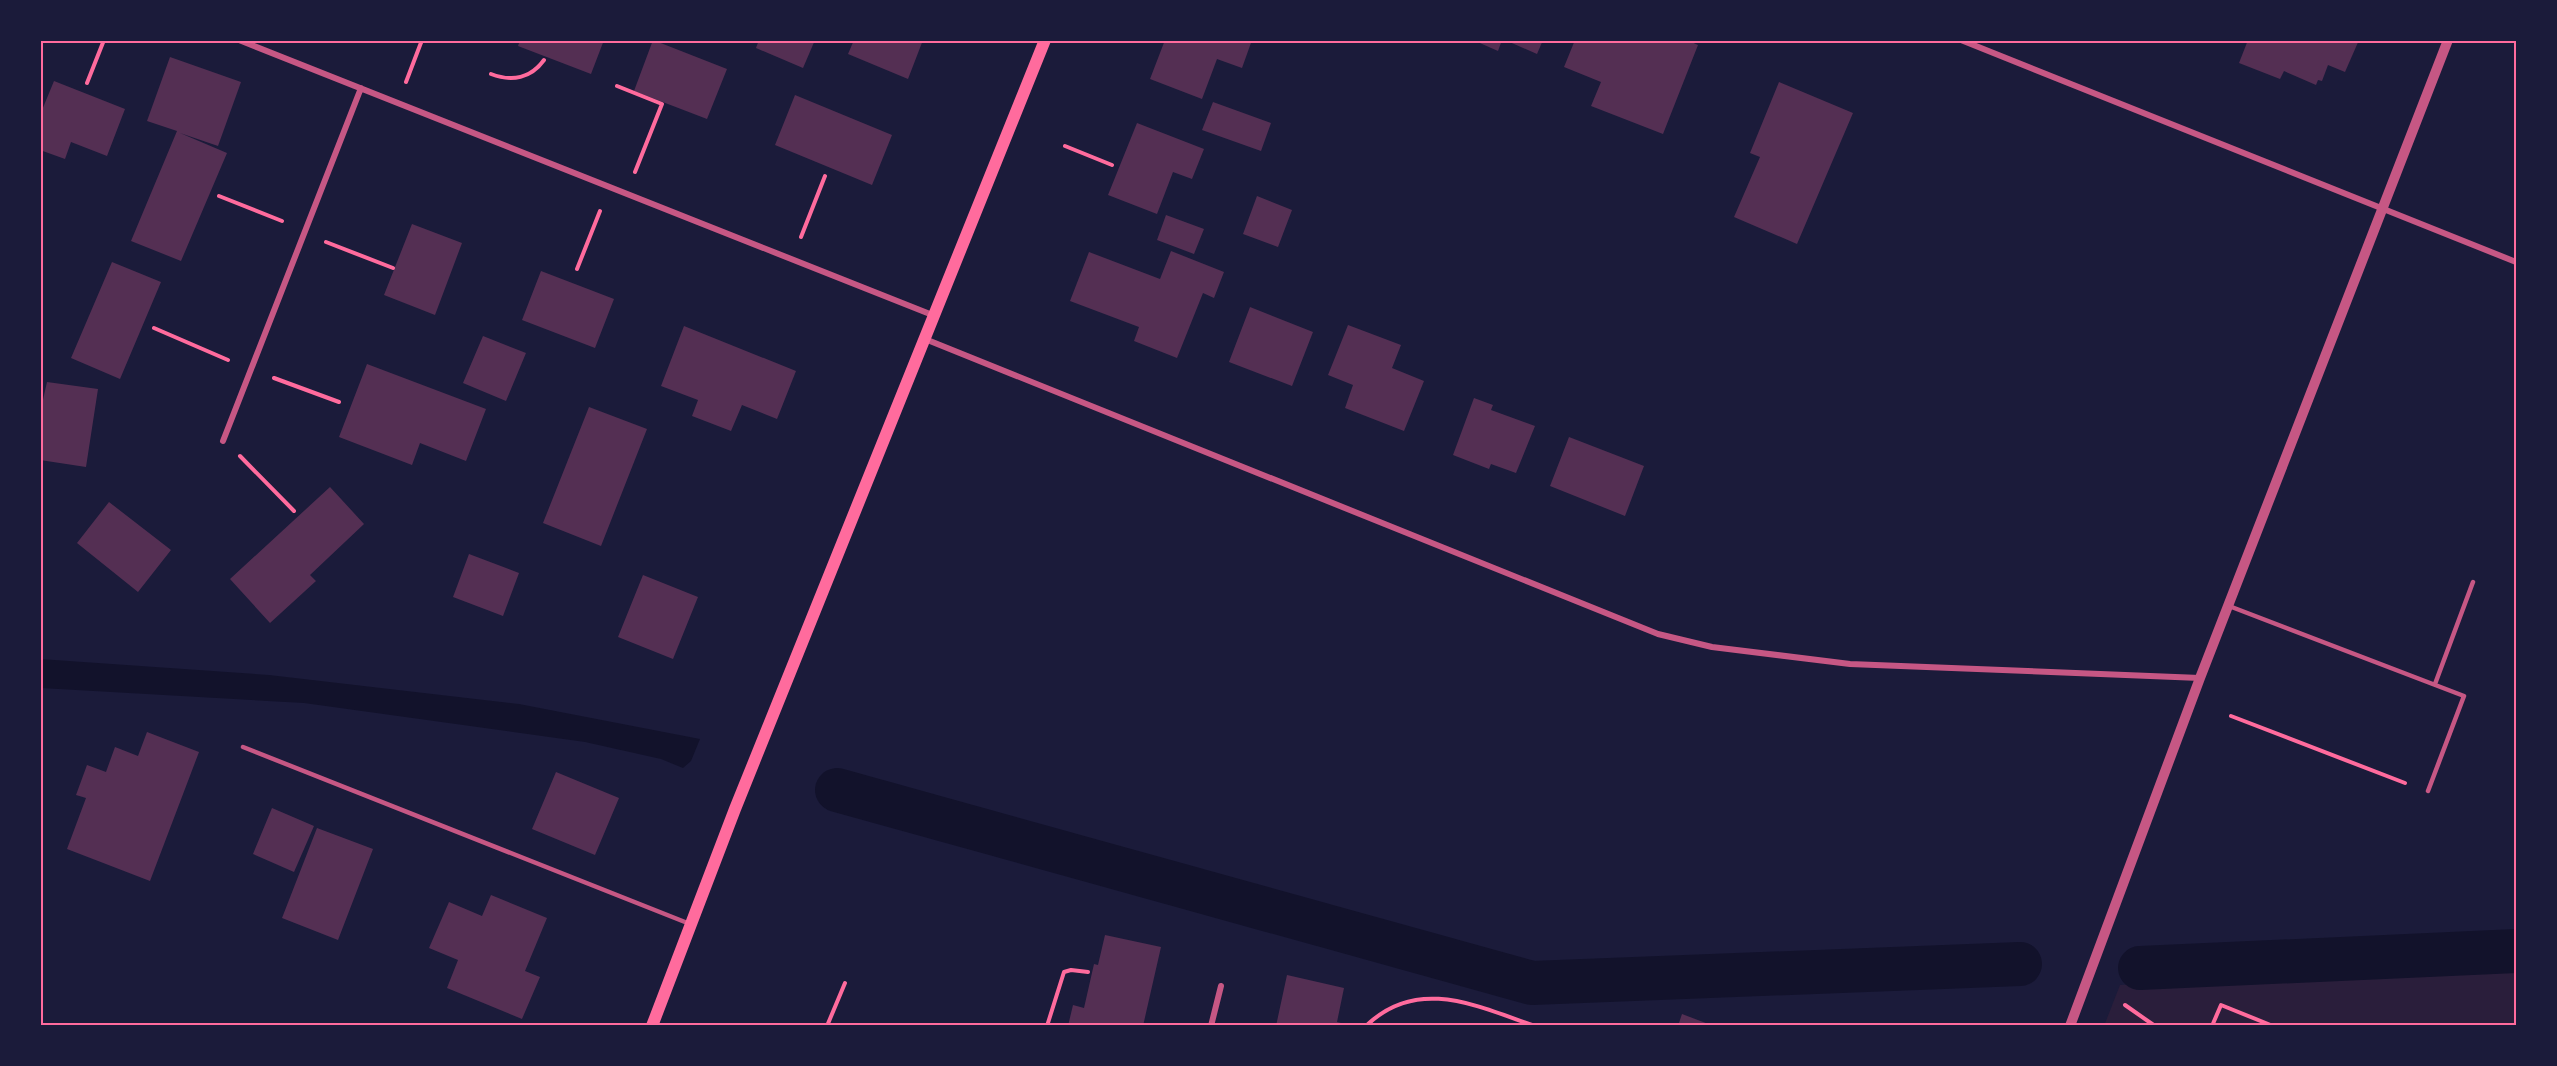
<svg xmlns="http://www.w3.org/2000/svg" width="2557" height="1066" font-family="Inter,sans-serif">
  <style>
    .green { fill: #2a1e3b }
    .water { fill: #12122b }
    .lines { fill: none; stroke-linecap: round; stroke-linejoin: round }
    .canal { stroke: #12122b; stroke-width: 44 }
    .building { fill: #542f53 }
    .path { stroke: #ff6b9d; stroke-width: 4 }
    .service { stroke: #c65784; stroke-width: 4.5 }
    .minor { stroke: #c65784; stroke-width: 6 }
    .tertiary { stroke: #c65784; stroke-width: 10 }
    .secondary { stroke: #ff6b9d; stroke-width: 12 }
    .neatline { fill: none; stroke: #ff6b9d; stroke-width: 2 }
  </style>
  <rect width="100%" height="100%" fill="#1b1b3a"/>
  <!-- green -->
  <path class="green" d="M 2516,964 L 2516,1025 L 2104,1026 L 2120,985 Z"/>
  <!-- water -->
  <path class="water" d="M 40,659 L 269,675 L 519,704 L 700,739 L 691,761 L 683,768 L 661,759 L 585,742 L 304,703 L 41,688 Z"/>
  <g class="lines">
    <!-- canal -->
    <path class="canal" d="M 837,790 L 1532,983 L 2020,964
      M 2140,968 L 2516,951"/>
  </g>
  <!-- building -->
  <path class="building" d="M 520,40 L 604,40 L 591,74 L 518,46 Z
    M 653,40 L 727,69 L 707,119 L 634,91 Z
    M 759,40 L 815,40 L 803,68 L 756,48 Z
    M 854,40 L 923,40 L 908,79 L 848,54 Z
    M 1165,40 L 1252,40 L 1242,68 L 1217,59 L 1202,99 L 1150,79 Z
    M 1473,40 L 1502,40 L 1498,51 Z
    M 1505,40 L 1543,40 L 1537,54 Z
    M 1575,40 L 1687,40 L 1698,45 L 1663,134 L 1591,106 L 1601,82 L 1564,67 Z
    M 2248,40 L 2359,40 L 2345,72 L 2328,65 L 2322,81 L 2318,80 L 2316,85 L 2284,71 L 2280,79 L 2239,63 Z
    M 170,57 L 241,82 L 218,146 L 180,133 L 227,153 L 181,261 L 131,241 L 177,131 L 147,121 Z
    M 54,81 L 125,109 L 107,156 L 71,142 L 65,159 L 40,150 L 40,115 Z
    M 1779,82 L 1853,113 L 1797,244 L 1734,217 L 1760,157 L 1750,153 Z
    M 795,95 L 892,135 L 872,185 L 775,145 Z
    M 1213,102 L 1271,123 L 1261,151 L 1202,130 Z
    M 1137,123 L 1204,149 L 1192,179 L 1173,172 L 1157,214 L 1108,195 Z
    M 1257,196 L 1292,210 L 1278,247 L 1243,234 Z
    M 1166,215 L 1204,229 L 1194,254 L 1157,240 Z
    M 412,224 L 462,243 L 435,315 L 384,295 Z
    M 1171,251 L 1224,272 L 1214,298 L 1203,293 L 1177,358 L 1134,341 L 1139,327 L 1070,301 L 1089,252 L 1160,279 Z
    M 112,262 L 161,282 L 120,379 L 71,358 Z
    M 541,271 L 614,299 L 595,348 L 522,320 Z
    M 1250,307 L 1313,332 L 1292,386 L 1229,362 Z
    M 1348,325 L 1401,345 L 1392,368 L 1424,381 L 1404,431 L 1345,408 L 1353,385 L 1328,375 Z
    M 684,326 L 796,371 L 777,419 L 742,405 L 731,431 L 692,416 L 698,400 L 661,386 Z
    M 483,336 L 526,353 L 506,401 L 463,383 Z
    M 367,364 L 486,409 L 466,461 L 420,443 L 412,465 L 339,437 Z
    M 47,382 L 98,389 L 86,467 L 40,460 L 40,413 Z
    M 1474,398 L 1493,405 L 1491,410 L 1535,426 L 1516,473 L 1491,464 L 1489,469 L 1453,455 Z
    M 589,407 L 647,429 L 601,546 L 543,523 Z
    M 1569,437 L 1644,466 L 1625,516 L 1550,486 Z
    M 330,487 L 364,524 L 310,575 L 316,581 L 270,623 L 230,579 Z
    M 109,502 L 171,550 L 138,592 L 77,543 Z
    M 469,554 L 519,573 L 503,616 L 453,597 Z
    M 643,575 L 698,597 L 673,659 L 618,637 Z
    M 147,732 L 199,752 L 150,881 L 67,849 L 86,798 L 76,795 L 87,765 L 106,772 L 115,747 L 138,756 Z
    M 556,772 L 619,798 L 595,855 L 532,829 Z
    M 272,808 L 314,826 L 294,872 L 253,854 Z
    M 317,828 L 373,849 L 338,940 L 282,918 Z
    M 491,895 L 547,918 L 525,971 L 540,977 L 522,1019 L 447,988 L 458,960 L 429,948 L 449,902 L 482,916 Z
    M 1105,935 L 1161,947 L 1143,1026 L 1068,1026 L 1073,1005 L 1084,1008 L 1094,964 L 1098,965 Z
    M 1287,975 L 1344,988 L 1337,1022 L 1341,1023 L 1340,1026 L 1276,1026 Z
    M 1682,1014 L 1711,1025 L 1711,1026 L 1678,1026 Z"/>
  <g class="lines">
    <!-- path -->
    <path class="path" d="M 491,74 C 512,82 531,78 544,60
      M 406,82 L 422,40
      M 87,83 L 104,40
      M 617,86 L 662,104 L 635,172
      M 1065,146 L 1112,165
      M 219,196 L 282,221
      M 801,237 L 825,176
      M 326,242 L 393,268
      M 577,269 L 600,211
      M 154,328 L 228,360
      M 274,378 L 339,402
      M 240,456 L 294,511
      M 2231,716 L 2405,783
      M 2125,1005 L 2155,1026
      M 827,1026 L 845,983
      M 1047,1026 L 1064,972 L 1071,970 L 1088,972
      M 1366,1026 C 1417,976 1477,1006 1535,1026
      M 2212,1026 L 2221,1005 L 2273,1026"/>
    <!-- service -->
    <path class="service" d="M 2229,606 L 2464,696 L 2428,791
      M 2435,684 L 2473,582
      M 243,747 L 690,924"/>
    <!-- minor -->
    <path class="minor" d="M 239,40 L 935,316
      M 1961,40 L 2516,262
      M 925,339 L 1658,634 L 1712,647 L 1850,664 L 2200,678
      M 223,441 L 361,88
      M 1211,1026 L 1221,986"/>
    <!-- tertiary -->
    <path class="tertiary" d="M 2070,1026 L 2200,678 L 2448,40"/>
    <!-- secondary -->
    <path class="secondary" d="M 652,1026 L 735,809 L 1045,40"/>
  </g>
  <!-- border -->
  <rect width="2557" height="1066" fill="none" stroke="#1b1b3a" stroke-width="84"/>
  <rect x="42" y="42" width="2473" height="982" class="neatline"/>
</svg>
